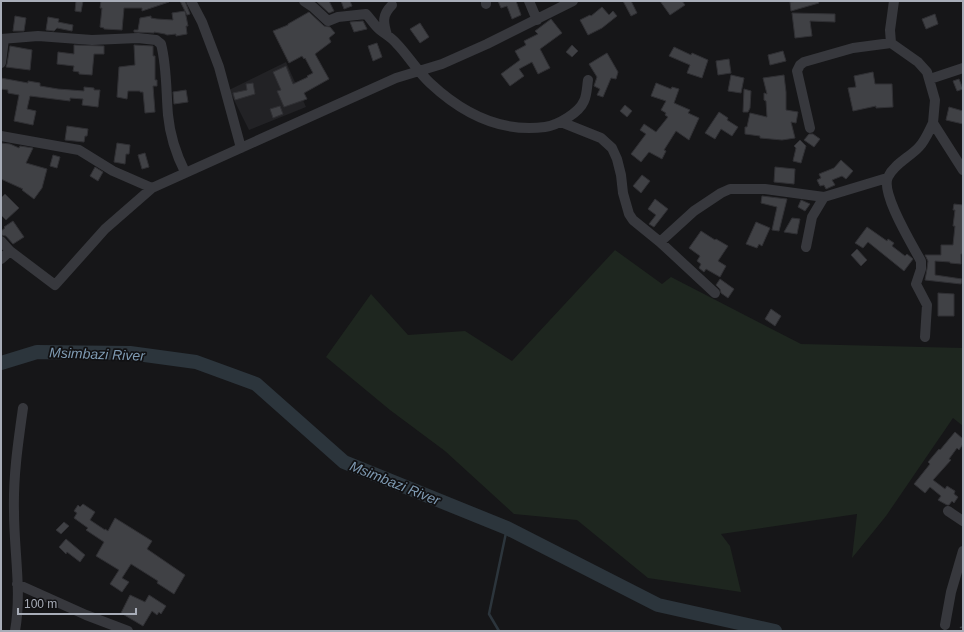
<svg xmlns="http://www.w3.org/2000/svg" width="964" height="632" font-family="Arial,sans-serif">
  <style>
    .built { fill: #222225 }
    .green { fill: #1e261f }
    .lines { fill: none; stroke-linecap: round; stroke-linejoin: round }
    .stream { stroke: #2c353c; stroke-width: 2.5 }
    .river { stroke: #2c353c; stroke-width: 14 }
    .building { fill: #404145; stroke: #303034 }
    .path { stroke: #3d3f44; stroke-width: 1.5; stroke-dasharray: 2 3; stroke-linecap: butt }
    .minor { stroke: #37383d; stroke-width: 10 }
    .labels { text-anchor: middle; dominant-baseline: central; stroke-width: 3.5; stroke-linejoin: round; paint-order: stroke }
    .water-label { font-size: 14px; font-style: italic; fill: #7f9bb3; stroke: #111113 }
  </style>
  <rect width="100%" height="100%" fill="#161618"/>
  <!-- built -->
  <path class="built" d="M 286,62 L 306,107 L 249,130 L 229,90 Z"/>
  <!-- green -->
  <path class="green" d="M 615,250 L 662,284 L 671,277 L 801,344 L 963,348 L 963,426 L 953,418 L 886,516 L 852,558 L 857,514 L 721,534 L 730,546 L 741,592 L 648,578 L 577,520 L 514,514 L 445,451 L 390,410 L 326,357 L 371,294 L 408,335 L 465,331 L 512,361 Z"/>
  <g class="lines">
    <!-- stream -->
    <path class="stream" d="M 499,631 L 489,614 L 507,528"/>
    <!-- river -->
    <path class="river" d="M 1,363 L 37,352 L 130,353 L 196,362 L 256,384 L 344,462 L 507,528 L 658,605 L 775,631"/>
  </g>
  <!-- building -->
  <path class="building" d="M 76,1 L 83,1 L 81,12 L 75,11 Z
    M 101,1 L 168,1 L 169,2 L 142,11 L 142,8 L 124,8 L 122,30 L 104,29 L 104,28 L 100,27 L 102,8 L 100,8 Z
    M 180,1 L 185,1 L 190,14 L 187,15 Z
    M 316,1 L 329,1 L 334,11 L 329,13 Z
    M 341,1 L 350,1 L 352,6 L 344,9 Z
    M 498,1 L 516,1 L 521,15 L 512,19 L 507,6 L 501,8 Z
    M 623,1 L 631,1 L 637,13 L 631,16 Z
    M 660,1 L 682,1 L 685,5 L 670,15 Z
    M 798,1 L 818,1 L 819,3 L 791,11 L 790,2 Z
    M 602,7 L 609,15 L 613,11 L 617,16 L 602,28 L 588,35 L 580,20 L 590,15 L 591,16 Z
    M 185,11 L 188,26 L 186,26 L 187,34 L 176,36 L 176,34 L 167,35 L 165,34 L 154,32 L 154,33 L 134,32 L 134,30 L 138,30 L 140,18 L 151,16 L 151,18 L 157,19 L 173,20 L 172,13 Z
    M 309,12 L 324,26 L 330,27 L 335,33 L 329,38 L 331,42 L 315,54 L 329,79 L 304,93 L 307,99 L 284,107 L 277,91 L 281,90 L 273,72 L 286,66 L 293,84 L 308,77 L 307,76 L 313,73 L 305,58 L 304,59 L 302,56 L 289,63 L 273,31 L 288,25 L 288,24 Z
    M 792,13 L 835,14 L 835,22 L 810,21 L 812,36 L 795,38 Z
    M 935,14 L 938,24 L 926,29 L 922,19 Z
    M 15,16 L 26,18 L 24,31 L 13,31 Z
    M 48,17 L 59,19 L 58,22 L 73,25 L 72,31 L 57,28 L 54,31 L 46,30 Z
    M 551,19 L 562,33 L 540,49 L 550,68 L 538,74 L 532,62 L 519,69 L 524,76 L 510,86 L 501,74 L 520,60 L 515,51 L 526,45 L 524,41 L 538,34 L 535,31 Z
    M 363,21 L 367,29 L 354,32 L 350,22 Z
    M 420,23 L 429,37 L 420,43 L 410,29 Z
    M 377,43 L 382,57 L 373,61 L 368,46 Z
    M 74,45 L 104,46 L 104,54 L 94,54 L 92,75 L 79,74 L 79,72 L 73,71 L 74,66 L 57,64 L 58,52 L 74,54 Z
    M 134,45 L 153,46 L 153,56 L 155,56 L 155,80 L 157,80 L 157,86 L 153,86 L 155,112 L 145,113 L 143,92 L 140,92 L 140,91 L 128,91 L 127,99 L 117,97 L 119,67 L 135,65 Z
    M 572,45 L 578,51 L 572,57 L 566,52 Z
    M 10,46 L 32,50 L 30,70 L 6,67 L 7,64 Z
    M 674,47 L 691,55 L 692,53 L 708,60 L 702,78 L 687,73 L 690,65 L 669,56 Z
    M 783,51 L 786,61 L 770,65 L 768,55 Z
    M 607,53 L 618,72 L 616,79 L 611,78 L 603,97 L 597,95 L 600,89 L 594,86 L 597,77 L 589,64 Z
    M 729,59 L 731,73 L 718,75 L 716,61 Z
    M 873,72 L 875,84 L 892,84 L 893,107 L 876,108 L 876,106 L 853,111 L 848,88 L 856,87 L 854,76 Z
    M 731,75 L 744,78 L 741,93 L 728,91 Z
    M 784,75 L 786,92 L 786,110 L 798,112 L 796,123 L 791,122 L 795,138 L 782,140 L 760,138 L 760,136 L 745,134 L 745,127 L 747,127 L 750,113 L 767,117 L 766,101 L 764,100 L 764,93 L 767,94 L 763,78 Z
    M 1,78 L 28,83 L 28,81 L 40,83 L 40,86 L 58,89 L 84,91 L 84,87 L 94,88 L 94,90 L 100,90 L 98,107 L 82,105 L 83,99 L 70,98 L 70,101 L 30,96 L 27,109 L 36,111 L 33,125 L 14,121 L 19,95 L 8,93 L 8,90 L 1,89 Z
    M 959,79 L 963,89 L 957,91 L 953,81 Z
    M 253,83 L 255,94 L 235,100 L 233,93 L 247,90 L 246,84 Z
    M 656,83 L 671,89 L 672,87 L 679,89 L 674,103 L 690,110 L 688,113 L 699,118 L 689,140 L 676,131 L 664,150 L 666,151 L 662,159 L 649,152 L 641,162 L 631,154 L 646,134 L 640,130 L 644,124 L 656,132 L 668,117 L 665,115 L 666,113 L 661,110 L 666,101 L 651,96 Z
    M 744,89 L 751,91 L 750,108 L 748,112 L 743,112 Z
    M 186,90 L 188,102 L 174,104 L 173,92 Z
    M 625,105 L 632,111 L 627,117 L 620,111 Z
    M 280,106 L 283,114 L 273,118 L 270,109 Z
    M 949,107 L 963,111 L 963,124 L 946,120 Z
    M 719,112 L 728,118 L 727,120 L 738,127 L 732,136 L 721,129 L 715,139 L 705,133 Z
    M 67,126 L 88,129 L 87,136 L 85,136 L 84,142 L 65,140 Z
    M 809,134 L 813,134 L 820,139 L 814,147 L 804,140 Z
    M 800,140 L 806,146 L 801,163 L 793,161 L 796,148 L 794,146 Z
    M 1,143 L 10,144 L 19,148 L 20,146 L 33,148 L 26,163 L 47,169 L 42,188 L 34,199 L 22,190 L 23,189 L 1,179 Z
    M 117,143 L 130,145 L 129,154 L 126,154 L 125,164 L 114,162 Z
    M 145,153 L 149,167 L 142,169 L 138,155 Z
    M 53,155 L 60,157 L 57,168 L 50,166 Z
    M 841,160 L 853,171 L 846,179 L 842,176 L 832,180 L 835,185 L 826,189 L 824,185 L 820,186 L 817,180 L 821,178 L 819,174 L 834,168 Z
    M 95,167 L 103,172 L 98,181 L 90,176 Z
    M 775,167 L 795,169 L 794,184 L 774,182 Z
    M 642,175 L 650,181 L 641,193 L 633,186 Z
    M 5,194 L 19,208 L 6,220 L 1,215 L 1,198 Z
    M 762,196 L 787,199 L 779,231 L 772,230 L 777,207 L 761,203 Z
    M 655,199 L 668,209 L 654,227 L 649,224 L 656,215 L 648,209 Z
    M 801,200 L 810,204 L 805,211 L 798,207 Z
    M 954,204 L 963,205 L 963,254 L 961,254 L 961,264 L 950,263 L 950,262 L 935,261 L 935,275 L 962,279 L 961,284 L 925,280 L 927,269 L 928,261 L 925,255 L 941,255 L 941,245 L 953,245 L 955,226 L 953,226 L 955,210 L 953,210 Z
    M 792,218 L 800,219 L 797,234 L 784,232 Z
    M 13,221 L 24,237 L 13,244 L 6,236 L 1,235 L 1,231 L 5,228 L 4,227 Z
    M 756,222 L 770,228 L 762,246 L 759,244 L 757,248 L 746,244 Z
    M 867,227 L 887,241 L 888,239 L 894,243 L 892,246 L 905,256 L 907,254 L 912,258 L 913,259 L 904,271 L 868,242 L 863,248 L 855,243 Z
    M 701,231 L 715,240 L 716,239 L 728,246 L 718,261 L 726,266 L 720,277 L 706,269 L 704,272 L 699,268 L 701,264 L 697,261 L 700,256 L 689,248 Z
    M 857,249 L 867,260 L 861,266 L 851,255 Z
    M 720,279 L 734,289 L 728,298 L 721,293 L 720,289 L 716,285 Z
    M 938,293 L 954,294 L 954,316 L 938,316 Z
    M 771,309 L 781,316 L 775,326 L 765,319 Z
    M 955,432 L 963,439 L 963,444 L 959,450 L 957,448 L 949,459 L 951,460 L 933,480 L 945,489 L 947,486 L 955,491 L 954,494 L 958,497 L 954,503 L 952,501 L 949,505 L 947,505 L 938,500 L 941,496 L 930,487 L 925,493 L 914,484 L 930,464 L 928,462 L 939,449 L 940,450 Z
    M 83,504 L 95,512 L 90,520 L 105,530 L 105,529 L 108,531 L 115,518 L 152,541 L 147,549 L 185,575 L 174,594 L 157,583 L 158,581 L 131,564 L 122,578 L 129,582 L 122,592 L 110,584 L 119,570 L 96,556 L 104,542 L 86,530 L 88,528 L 74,518 L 77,513 L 74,511 L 78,505 L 80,507 Z
    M 64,522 L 69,526 L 61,534 L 56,530 Z
    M 66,539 L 85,555 L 80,562 L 67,552 L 66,554 L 59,547 Z
    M 130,595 L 145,602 L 149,595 L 166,606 L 161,614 L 159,612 L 157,615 L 152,611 L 143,626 L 121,613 Z"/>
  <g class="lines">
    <!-- path -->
    <path class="path" d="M 960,628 L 963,626"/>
    <!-- minor -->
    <path class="minor" d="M 191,1 L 202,22 L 219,67 L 241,148
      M 304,1 L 313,7 L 328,21 L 338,17 L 366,14 C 371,19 374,25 380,30 C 385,34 392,38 396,43 C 408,55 417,71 430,83 C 462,113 500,133 545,127 C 558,125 579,113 584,101 C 587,95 587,86 588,80
      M 529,1 L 537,20
      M 894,1 L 890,30 L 891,43 L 918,62 L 927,72 L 935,100 L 933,123 L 963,170
      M 486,4 L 486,1
      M 387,35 C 383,22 382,15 392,5
      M 1,39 L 38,36 L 92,40 L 138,38 L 156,40 L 161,44 C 167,67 166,92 168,115 C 170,136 176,154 185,172
      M 1,63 L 4,39
      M 930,79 L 963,68
      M 561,122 L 601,138 L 612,148 L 617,159 L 621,175 L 623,193 L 629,214 L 633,220 L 660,242 L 715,293
      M 810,128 L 797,71 L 800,65 L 804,62 L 853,48 L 891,43
      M 1,136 L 79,150 L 113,171 L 152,188
      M 1,241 L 10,251 L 55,285 L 105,229 L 152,188 L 396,78 L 442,64 L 487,44 L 573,1
      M 660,242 L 694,211 L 721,193 L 730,189 L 765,189 L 824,197 L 887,178
      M 806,247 L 812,217 L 824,197
      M 1,259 L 10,251
      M 925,337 L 927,305 L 916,284 L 921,269 L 921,261 C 913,246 880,193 888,177 C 894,164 910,157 919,147 C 925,141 929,131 933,123
      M 948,511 L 963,521
      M 17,584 L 86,615 L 128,631
      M 945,625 L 951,592 L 963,551
      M 15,631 C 22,592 14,551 14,512 C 13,477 18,443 23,408"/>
  </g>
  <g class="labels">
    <!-- water labels -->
    <g class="water-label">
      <text transform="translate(97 354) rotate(2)">Msimbazi River</text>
      <text transform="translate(395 483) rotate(22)">Msimbazi River</text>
    </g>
  </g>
  <!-- border -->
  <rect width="964" height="632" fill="none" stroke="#a8adb8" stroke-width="4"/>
  <!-- scale -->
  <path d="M18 608v6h118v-6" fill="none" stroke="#a8adb8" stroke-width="2"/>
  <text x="24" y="608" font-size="12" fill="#a8adb8" stroke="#111113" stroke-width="3" paint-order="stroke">100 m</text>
</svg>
